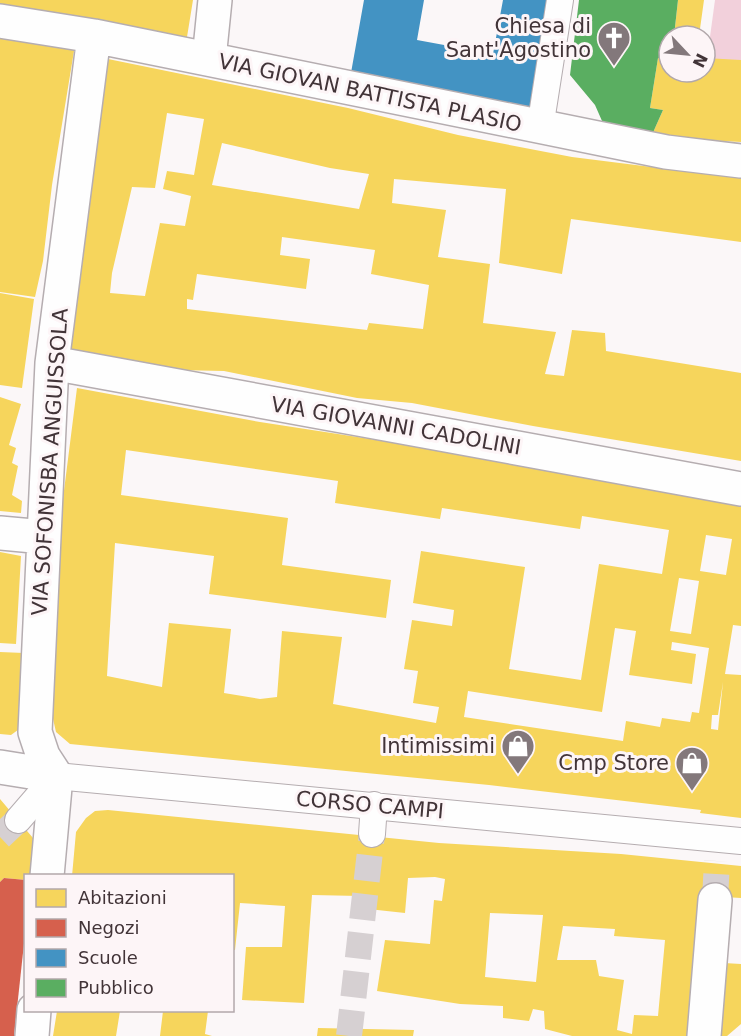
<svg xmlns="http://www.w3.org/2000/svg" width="741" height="1036" font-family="'DejaVu Sans',sans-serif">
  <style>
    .green { fill: #f2d0db }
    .homes { fill: #f6d55c; fill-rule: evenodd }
    .shops { fill: #d6604d }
    .schools { fill: #4393c3 }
    .public { fill: #5aae61 }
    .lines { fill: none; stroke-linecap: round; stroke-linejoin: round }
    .pedestrian-tunnel { stroke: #d6d0d2; stroke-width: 26; stroke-dasharray: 26 13; stroke-linecap: butt }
    .pedestrian-casing { stroke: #b5adb0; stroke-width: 28 }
    .minor-casing { stroke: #b5adb0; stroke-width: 36 }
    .pedestrian { stroke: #fefefe; stroke-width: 26 }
    .minor { stroke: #fefefe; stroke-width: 33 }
    .labels { text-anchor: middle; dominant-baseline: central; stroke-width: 6; stroke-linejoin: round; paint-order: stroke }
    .poi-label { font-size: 21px; fill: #423438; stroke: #fdf5f7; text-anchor: end }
    .street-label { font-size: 21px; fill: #423438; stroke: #fdf5f7 }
  </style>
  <rect width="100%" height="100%" fill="#fbf7f8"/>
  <!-- green -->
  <path class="green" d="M 715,0 L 741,0 L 741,61 L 707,59 Z"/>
  <!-- homes -->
  <path class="homes" d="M 0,0 L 193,0 L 187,37 L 0,9 Z
    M 678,0 L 704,0 L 699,36 L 674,36 Z
    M 0,34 L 75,45 L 52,185 L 43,261 L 35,297 L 0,292 Z
    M 658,58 L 669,60 L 669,72 L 705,72 L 705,58 L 741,60 L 741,142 L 651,137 L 663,110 L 650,108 Z
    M 108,59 L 348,108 L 458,135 L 572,157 L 731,177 L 735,170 L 741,171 L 741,242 L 571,219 L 562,274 L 499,263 L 506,189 L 394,179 L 392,203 L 446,210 L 438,257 L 490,264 L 483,323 L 556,332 L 545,374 L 564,376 L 572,330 L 605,333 L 606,351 L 741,373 L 741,461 L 533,426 L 412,403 L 357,398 L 224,371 L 177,370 L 62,349 L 91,181 ZM 167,113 L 204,119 L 194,175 L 167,171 L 163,189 L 191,196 L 185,226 L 160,223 L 145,296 L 110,293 L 112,273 L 132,187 L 155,188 ZM 222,143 L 330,168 L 369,174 L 359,209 L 212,185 ZM 282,237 L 375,250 L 371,274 L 429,285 L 423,329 L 369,323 L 367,330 L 187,309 L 187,299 L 193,300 L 197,274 L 306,289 L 310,259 L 280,255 Z
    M 0,293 L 34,299 L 22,388 L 0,385 Z
    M 77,388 L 260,422 L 741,496 L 741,626 L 733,625 L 725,674 L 741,675 L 741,818 L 700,813 L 701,810 L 489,785 L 70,744 L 56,732 L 51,710 L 57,546 ZM 126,450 L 338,481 L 335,503 L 440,519 L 442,508 L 580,529 L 582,516 L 669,530 L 662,574 L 599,564 L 581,680 L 509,669 L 525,567 L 421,551 L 413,603 L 454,610 L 452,626 L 412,620 L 404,669 L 418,671 L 413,703 L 439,707 L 436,723 L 333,704 L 342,637 L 282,631 L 277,697 L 260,699 L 224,693 L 231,629 L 169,623 L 162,687 L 107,676 L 115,543 L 214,556 L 209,594 L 386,618 L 391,580 L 282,565 L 288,518 L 121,495 ZM 706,535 L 732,539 L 726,575 L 700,571 ZM 679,578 L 699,581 L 691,634 L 670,631 ZM 615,628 L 636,631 L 629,675 L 692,684 L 696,654 L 671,650 L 672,642 L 709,648 L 699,713 L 692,712 L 690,722 L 662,718 L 660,727 L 626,721 L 623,741 L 464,717 L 468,691 L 602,712 ZM 723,682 L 718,730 L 711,729 L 712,715 L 718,715 Z
    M 0,397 L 21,404 L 9,445 L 16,448 L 12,463 L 18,466 L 12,495 L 22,501 L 21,513 L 0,511 Z
    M 0,552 L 21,556 L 16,644 L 0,643 Z
    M 0,652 L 24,653 L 20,675 L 28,683 L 22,727 L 11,735 L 0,734 Z
    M 0,799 L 33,838 L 31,876 L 26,876 L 26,880 L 4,878 L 0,882 Z
    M 108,810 L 439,843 L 621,854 L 741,866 L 741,898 L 708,896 L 697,1036 L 572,1036 L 545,1029 L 544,1011 L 533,1009 L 529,1021 L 503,1018 L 503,1006 L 460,1004 L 377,991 L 385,940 L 430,944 L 434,900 L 442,901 L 445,879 L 435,877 L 408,878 L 405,913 L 359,908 L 360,896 L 312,895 L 304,1003 L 242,1000 L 246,947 L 282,947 L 285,906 L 240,903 L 235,950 L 232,950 L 232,876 L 142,876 L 139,874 L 136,876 L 72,876 L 76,832 L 86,818 L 95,811 ZM 490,913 L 543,915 L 536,982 L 485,977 ZM 563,926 L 615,929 L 614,936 L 665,940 L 658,1016 L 634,1015 L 632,1034 L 617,1030 L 624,980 L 599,976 L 596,960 L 557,960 Z
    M 724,963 L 741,964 L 741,1024 L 727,1036 L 719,1036 Z
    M 57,1011 L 120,1011 L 116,1036 L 53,1036 Z
    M 163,1011 L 208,1011 L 205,1034 L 212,1036 L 160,1036 Z
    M 318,1028 L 414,1030 L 413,1036 L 317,1036 Z"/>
  <!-- shops -->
  <path class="shops" d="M 4,878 L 26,880 L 26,925 L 14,1036 L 0,1036 L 0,882 Z"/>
  <!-- schools -->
  <path class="schools" d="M 364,0 L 424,0 L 417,40 L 493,54 L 503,0 L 554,0 L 537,112 L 349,84 Z"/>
  <!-- public -->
  <path class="public" d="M 579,0 L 678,0 L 674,36 L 669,36 L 669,60 L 658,58 L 650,108 L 663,110 L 651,137 L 606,130 L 595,105 L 570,75 Z"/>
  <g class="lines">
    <!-- pedestrian-tunnel -->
    <path class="pedestrian-tunnel" d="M 0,837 L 18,820
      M 715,900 L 717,861
      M 349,1036 L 372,834"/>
    <!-- pedestrian casing -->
    <g class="pedestrian-casing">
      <path id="pedestrian" d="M 540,128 L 560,0
        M 18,820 L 56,776 L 741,841
        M 372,834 L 374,805"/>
    </g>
    <!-- minor casing -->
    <g class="minor-casing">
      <path id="minor" d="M 0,21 L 94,36 L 666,152 L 741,161
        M 209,59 L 215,0
        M 52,363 L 741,489
        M 0,533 L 44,537
        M 0,767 L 56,776
        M 56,776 L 43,756 L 35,732 L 52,363 L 94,36
        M 47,876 L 56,776
        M 32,1036 L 34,1010
        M 704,1036 L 715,900"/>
    </g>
    <!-- pedestrian -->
    <use href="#pedestrian" class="pedestrian"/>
    <!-- minor -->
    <use href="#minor" class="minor"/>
  </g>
  <!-- icons -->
  <defs>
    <g id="church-pin" transform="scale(1.725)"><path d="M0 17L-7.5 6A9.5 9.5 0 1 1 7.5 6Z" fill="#83787b" stroke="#fdf5f7"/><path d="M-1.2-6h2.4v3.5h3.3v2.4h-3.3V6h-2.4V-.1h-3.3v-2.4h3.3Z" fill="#fff"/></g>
    <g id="shop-pin" transform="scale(1.725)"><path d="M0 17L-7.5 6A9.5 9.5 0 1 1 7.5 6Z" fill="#83787b" stroke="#fdf5f7"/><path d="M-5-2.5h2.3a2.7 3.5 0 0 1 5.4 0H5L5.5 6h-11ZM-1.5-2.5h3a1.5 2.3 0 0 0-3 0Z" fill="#fff"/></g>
  </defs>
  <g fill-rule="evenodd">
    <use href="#church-pin" x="614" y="38"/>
    <use href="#shop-pin" x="518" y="746"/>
    <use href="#shop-pin" x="692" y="763"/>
  </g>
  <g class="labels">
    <!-- poi labels -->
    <g class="poi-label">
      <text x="591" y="26">Chiesa di<tspan x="591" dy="24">Sant'Agostino</tspan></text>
      <text x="495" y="746">Intimissimi</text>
      <text x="669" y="763">Cmp Store</text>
    </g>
    <!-- street labels -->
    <g class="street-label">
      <text transform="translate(370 93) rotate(12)">VIA GIOVAN BATTISTA PLASIO</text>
      <text transform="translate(396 426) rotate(10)">VIA GIOVANNI CADOLINI</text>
      <text transform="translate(50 462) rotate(-86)">VIA SOFONISBA ANGUISSOLA</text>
      <text transform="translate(370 805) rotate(5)">CORSO CAMPI</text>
    </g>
  </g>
  <!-- legend -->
  <rect x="24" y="874" width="210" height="138" fill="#fdf5f7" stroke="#b2a8ab" stroke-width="1.5"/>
  <rect x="36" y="889" width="30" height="18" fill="#f6d55c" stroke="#b2a8ab" stroke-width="1.5"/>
  <text x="78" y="904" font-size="18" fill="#423438">Abitazioni</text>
  <rect x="36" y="919" width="30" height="18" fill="#d6604d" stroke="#b2a8ab" stroke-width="1.5"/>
  <text x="78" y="934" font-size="18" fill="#423438">Negozi</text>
  <rect x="36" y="949" width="30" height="18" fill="#4393c3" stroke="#b2a8ab" stroke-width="1.5"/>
  <text x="78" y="964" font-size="18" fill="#423438">Scuole</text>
  <rect x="36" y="979" width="30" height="18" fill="#5aae61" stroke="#b2a8ab" stroke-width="1.5"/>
  <text x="78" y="994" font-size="18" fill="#423438">Pubblico</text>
  <!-- north arrow -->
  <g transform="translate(687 54) rotate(116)"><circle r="28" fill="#fdf5f7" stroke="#b2a8ab" stroke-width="1.5"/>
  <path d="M0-4.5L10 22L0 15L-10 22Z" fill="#83787b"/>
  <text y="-9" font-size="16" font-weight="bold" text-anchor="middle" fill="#423438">N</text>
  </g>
</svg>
